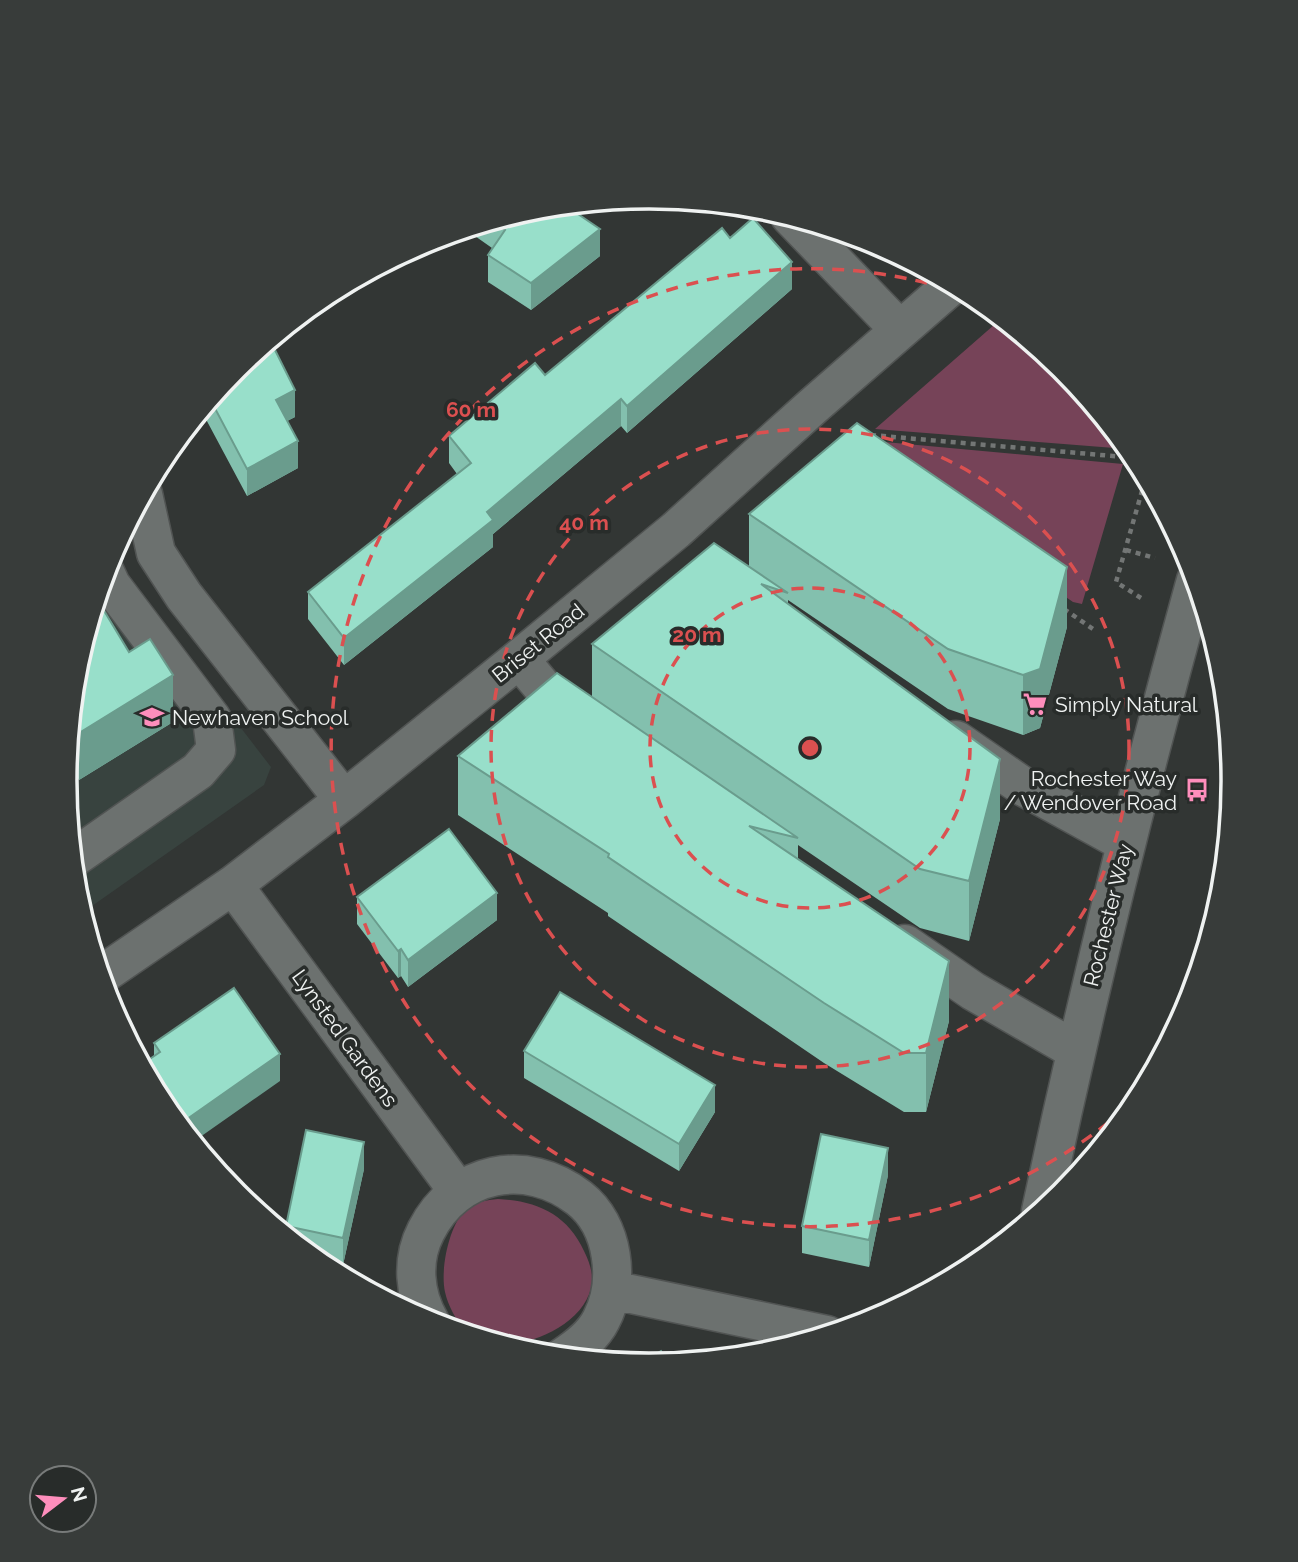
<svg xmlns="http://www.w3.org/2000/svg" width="1298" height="1562" font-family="Raleway,sans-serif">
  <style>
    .built { fill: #38433f }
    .green { fill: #764358 }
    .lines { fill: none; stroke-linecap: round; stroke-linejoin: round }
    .minor-casing { stroke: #515453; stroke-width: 41 }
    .path { stroke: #737675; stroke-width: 4.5; stroke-dasharray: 5 5; stroke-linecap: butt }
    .minor { stroke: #6c716f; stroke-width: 38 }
    .wall { fill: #83c0ae }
    .shaded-wall { fill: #6a9c8d }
    .building { fill: #98dfca; stroke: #6a9c8d; stroke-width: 2 }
    .ring { fill: none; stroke: #db5050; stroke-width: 3.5; stroke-dasharray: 12 9 }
    .labels { text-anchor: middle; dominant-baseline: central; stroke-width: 7; stroke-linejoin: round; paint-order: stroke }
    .street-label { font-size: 21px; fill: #eff2f1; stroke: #282c2a }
    .poi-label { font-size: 21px; fill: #eff2f1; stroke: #282c2a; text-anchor: start }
    .rim { fill: none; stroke: #eff2f1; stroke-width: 3.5 }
    .centre { fill: #db5050; stroke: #282c2a; stroke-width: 3.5 }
    .ring-label { font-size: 21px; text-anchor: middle; font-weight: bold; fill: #db5050; stroke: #282c2a; stroke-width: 7; stroke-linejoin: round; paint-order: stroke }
  </style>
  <rect width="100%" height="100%" fill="#323634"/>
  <!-- built -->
  <path class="built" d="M 117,543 L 125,572 L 134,589 L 271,767 L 264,785 L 82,913 L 76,895 L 65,781 L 76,667 L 109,557 Z"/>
  <!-- green -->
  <path class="green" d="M 1002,318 L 1062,368 L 1127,449 L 875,429 Z
    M 863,440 L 1123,464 L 1082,604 L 1073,602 L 861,456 Z
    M 498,1199 C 537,1201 567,1214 584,1251 C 590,1263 594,1275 591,1288 C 583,1322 537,1344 505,1344 C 493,1344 474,1337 464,1331 C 456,1319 448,1306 445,1292 C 440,1270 449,1223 467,1209 C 475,1202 487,1200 498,1199 Z"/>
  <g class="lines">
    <!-- minor casing -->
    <g class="minor-casing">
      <path id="minor" d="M 790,216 L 900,330
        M 143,494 L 156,553 L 184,596 L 344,800
        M 519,659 L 561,709 L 581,723
        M 956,740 L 1024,787 L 1126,843
        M 72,859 L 198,771 L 216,750 L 212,719 L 111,585 L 105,572
        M 233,885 L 458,1191
        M 905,944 L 973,991 L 1075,1050
        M 100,976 L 233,885 L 344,800 L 519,659 L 676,530 L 812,407 L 953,284
        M 1041,1211 C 1086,999 1138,789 1196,580
        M 612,1290 L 827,1335
        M 430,1322 C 414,1294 411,1260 426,1231 C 456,1171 526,1157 579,1198 C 614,1225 621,1282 601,1320 C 593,1336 578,1347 563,1357"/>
    </g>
    <!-- path -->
    <path class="path" d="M 871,435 L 1136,458
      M 1126,550 L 1155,558
      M 1141,598 L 1116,582 L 1146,477
      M 1064,609 L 1093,629"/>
    <!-- minor -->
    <use href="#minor" class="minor"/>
  </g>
  <!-- wall -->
  <path class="wall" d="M 535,208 L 577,213 L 600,256 L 531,310 L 488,282 L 488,255 L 492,248 L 465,229 Z
    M 730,238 L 792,289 L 627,433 L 621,426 L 493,534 L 493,547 L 344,665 L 308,619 L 308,592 L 457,474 L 449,463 L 449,436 L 545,375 Z
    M 236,368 L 295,417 L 287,421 L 298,468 L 247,496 L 201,410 Z
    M 749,514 L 1067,627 L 1040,728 L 1023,735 L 948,709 L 788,600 L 788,604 L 1000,819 L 969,941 L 920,928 L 798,845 L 798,859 L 949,1021 L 926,1112 L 904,1112 L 824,1063 L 608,916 L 608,913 L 458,815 L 458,756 L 592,697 L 592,644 L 749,567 Z
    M 76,667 L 173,722 L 79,780 L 67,760 Z
    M 357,897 L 497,920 L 408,987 L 401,976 L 398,978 L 357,924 Z
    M 154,1043 L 280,1081 L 154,1057 Z
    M 524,1051 L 715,1112 L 679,1171 L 524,1078 Z
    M 364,1169 L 343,1265 L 315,1259 L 286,1235 L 286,1226 Z
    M 888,1175 L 869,1267 L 802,1253 L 802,1226 Z"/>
  <!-- shaded-wall -->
  <path class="shaded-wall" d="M 600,229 L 600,256 L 531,310 L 531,283 Z
    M 792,262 L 792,289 L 627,433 L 627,406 Z
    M 295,390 L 295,417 L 276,427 L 276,400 Z
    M 621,399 L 621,426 L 493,534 L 493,547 L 344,665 L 344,638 L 487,512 Z
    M 298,441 L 298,468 L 247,496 L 247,469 Z
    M 1067,567 L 1067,627 L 1040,728 L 1023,735 L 1023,675 Z
    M 173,675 L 173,722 L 79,780 L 79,733 Z
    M 1000,759 L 1000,819 L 969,941 L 969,881 Z
    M 497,893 L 497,920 L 408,987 L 408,960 Z
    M 401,949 L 401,976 L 398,978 L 398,951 Z
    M 949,961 L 949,1021 L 926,1112 L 926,1053 Z
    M 280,1054 L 280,1081 L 193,1142 L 180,1126 L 180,1124 Z
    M 715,1085 L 715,1112 L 679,1171 L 679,1144 Z
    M 364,1142 L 364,1169 L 343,1265 L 343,1238 Z
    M 888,1148 L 888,1175 L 869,1267 L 869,1240 Z"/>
  <!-- building -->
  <path class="building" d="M 570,205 L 577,209 L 575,212 L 600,229 L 531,283 L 488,255 L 505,230 L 492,221 L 535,208 Z
    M 753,218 L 792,262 L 627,406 L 621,399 L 487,512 L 493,520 L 344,638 L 308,592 L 471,463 L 449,436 L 535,363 L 545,375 L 722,228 L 730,238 Z
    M 274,348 L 295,390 L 276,400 L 298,441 L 247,469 L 210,399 L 236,368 L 252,354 L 254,358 Z
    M 857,423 L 1067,567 L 1040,669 L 1023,675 L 948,649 L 749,514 Z
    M 714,543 L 788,593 L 761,584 L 1000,759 L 969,881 L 920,869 L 592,644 Z
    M 97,599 L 129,652 L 150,639 L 173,675 L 79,733 L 71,719 L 76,667 Z
    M 557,673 L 798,838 L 749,826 L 949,961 L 926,1053 L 904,1053 L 824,1003 L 608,857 L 609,854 L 458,756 Z
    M 449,829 L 497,893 L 408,960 L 401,949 L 398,951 L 357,897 Z
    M 234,988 L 280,1054 L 180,1124 L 186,1134 L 163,1105 L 141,1065 L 160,1052 L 154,1043 Z
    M 560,992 L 715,1085 L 679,1144 L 524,1051 Z
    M 306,1130 L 364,1142 L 343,1238 L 286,1226 Z
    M 821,1134 L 888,1148 L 869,1240 L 802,1226 Z
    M 661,1351 L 669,1363 L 649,1365 L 640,1364 Z"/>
  <!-- distance rings -->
  <g class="ring">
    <circle cx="810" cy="748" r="160"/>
    <circle cx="810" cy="748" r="319"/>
    <path d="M1140 1095A479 479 0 1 1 978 299"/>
  </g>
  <!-- icons -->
  <defs>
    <g id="supermarket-bare" transform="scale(1.89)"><path d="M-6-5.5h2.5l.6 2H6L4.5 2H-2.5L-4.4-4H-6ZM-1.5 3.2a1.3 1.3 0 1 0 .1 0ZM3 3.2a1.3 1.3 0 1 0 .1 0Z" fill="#fe8ebc" stroke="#282c2a" stroke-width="2.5" paint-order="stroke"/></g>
    <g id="school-bare" transform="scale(1.89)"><path d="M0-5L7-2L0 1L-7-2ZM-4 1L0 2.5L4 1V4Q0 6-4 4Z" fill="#fe8ebc" stroke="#282c2a" stroke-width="2.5" paint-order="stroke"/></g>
    <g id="bus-bare" transform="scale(1.89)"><path d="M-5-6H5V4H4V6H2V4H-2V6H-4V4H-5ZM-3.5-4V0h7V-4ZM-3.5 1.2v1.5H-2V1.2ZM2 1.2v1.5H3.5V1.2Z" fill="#fe8ebc" stroke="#282c2a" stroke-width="2.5" paint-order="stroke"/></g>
  </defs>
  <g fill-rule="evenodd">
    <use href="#supermarket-bare" x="1035" y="704"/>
    <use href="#school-bare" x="152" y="717"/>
    <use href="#bus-bare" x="1197" y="790"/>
  </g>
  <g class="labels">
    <!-- street labels -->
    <g class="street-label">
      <text transform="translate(538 643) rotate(-39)">Briset Road</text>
      <text transform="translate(1108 915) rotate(-76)">Rochester Way</text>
      <text transform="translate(345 1038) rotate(54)">Lynsted Gardens</text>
    </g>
    <!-- poi labels -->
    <g class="poi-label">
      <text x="1055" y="704">Simply Natural</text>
      <text x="172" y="717">Newhaven School</text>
      <text x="1177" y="778" text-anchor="end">Rochester Way<tspan x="1177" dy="24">/ Wendover Road</tspan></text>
    </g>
  </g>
  <!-- crop -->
  <path d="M0 0H1298V1562H0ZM77 781a572 572 0 1 1 1144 0a572 572 0 1 1-1144 0Z" fill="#383c3a" fill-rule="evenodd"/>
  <path class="rim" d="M77 781a572 572 0 1 1 1144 0a572 572 0 1 1-1144 0Z"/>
  <circle cx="810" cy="748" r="10" class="centre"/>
  <g class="ring-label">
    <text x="471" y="417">60 m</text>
    <text x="584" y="530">40 m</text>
    <text x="697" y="642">20 m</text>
  </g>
  <!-- north arrow -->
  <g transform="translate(63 1499) rotate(74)"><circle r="33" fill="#282c2a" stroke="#787b7a" stroke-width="2"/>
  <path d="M0-5L12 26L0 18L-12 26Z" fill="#fe8ebc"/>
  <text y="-10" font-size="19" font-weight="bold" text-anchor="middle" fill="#eff2f1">N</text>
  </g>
</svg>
